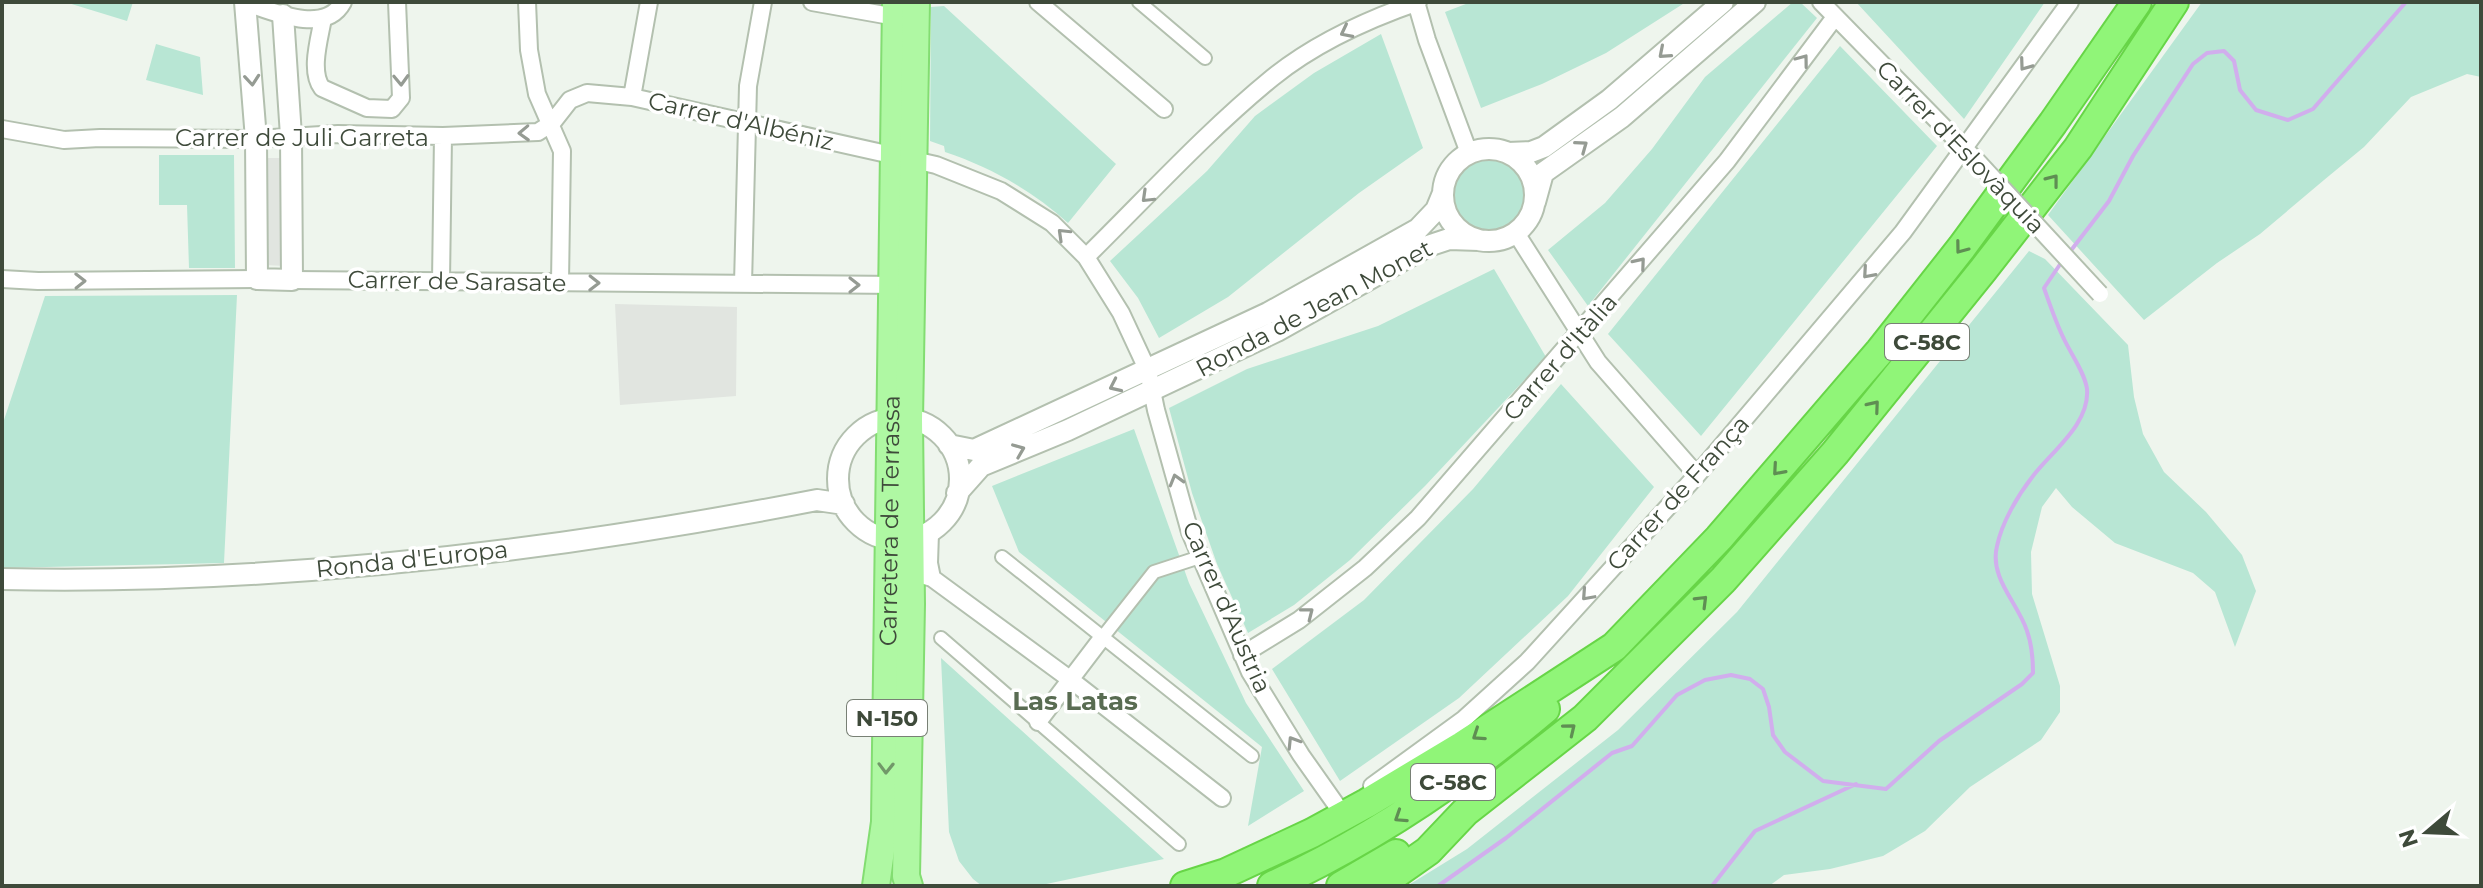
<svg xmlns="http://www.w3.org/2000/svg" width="2483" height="888" font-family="Montserrat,sans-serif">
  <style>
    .green { fill: #b8e6d4 }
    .parking { fill: #e1e5e0 }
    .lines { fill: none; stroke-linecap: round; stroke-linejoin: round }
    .stream { stroke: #d1aeed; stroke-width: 4 }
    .pedestrian-casing { stroke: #b3c0af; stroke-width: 16 }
    .minor-casing { stroke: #b3c0af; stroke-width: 20 }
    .tertiary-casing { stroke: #b3c0af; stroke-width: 24 }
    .primary-casing { stroke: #83dd72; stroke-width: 30 }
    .motorway-casing { stroke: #67d547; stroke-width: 32 }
    .pedestrian { stroke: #fff; stroke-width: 12 }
    .minor { stroke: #fff; stroke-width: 16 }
    .tertiary { stroke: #fff; stroke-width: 20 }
    .primary { stroke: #aff8a3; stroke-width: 26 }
    .motorway { stroke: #90f578; stroke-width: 28 }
    .minor-bridge-casing { stroke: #b3c0af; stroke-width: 20; stroke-linecap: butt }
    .minor-bridge { stroke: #fff; stroke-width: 16 }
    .oneway { stroke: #959b93 }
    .oneway2 { stroke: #5f8e53 }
    .oneway3 { stroke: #719869 }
    .labels { text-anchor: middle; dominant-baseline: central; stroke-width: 7; stroke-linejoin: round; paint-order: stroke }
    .shield { fill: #fff; stroke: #788075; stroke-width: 2 }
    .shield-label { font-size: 22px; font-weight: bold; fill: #3e4a3a }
    .street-label { font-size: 24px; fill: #3e4a3a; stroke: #fff }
    .neighbourhood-label { font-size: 26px; font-weight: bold; fill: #596c52; stroke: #fff }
  </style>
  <rect width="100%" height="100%" fill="#eef5ed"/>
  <!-- green -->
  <path class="green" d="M 65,2 L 133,2 L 127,21 Z
    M 1471,2 L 1686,2 L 1606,53 L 1542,84 L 1481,108 L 1445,12 Z
    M 1793,2 L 1800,2 L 1817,18 L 1588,306 L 1548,250 L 1605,203 L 1652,149 L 1705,77 Z
    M 1856,2 L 2045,2 L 1964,119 Z
    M 2202,2 L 2481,2 L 2481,77 L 2467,74 L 2411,97 L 2364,147 L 2324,180 L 2260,234 L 2217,263 L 2144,320 L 2048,215 Z
    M 944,6 L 1116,164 L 1068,223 C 1033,191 990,167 945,152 L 944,146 L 930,141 L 931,7 Z
    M 1381,34 L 1423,148 L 1359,193 L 1228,297 L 1159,338 L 1138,298 L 1110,261 L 1207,171 L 1255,116 L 1314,73 Z
    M 156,44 L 200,57 L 203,95 L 146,80 Z
    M 1840,46 L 1937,146 L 1701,436 L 1608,334 Z
    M1448 195a41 41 0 1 1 82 0a41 41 0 1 1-82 0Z
    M 159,155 L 234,155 L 235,268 L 189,268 L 187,205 L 159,205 Z
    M 2029,251 L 2045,259 L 2128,345 L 2134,397 L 2143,434 L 2164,472 L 2206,512 L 2242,555 L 2256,591 L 2235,647 L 2215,592 L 2193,573 L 2115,543 L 2072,507 L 2056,488 L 2042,507 L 2031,552 L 2032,594 L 2060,686 L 2060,712 L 2041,740 L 1970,787 L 1925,831 L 1883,856 L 1830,869 L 1784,875 L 1769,886 L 1407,886 L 1467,849 L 1618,730 L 1737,612 Z
    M 1494,269 L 1546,357 L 1425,486 L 1350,560 L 1294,605 L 1248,633 L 1217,564 L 1192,493 L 1169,408 L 1247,369 L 1378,326 Z
    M 237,295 L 224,563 L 2,568 L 2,426 L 45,296 Z
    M 1561,384 L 1654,487 L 1568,596 L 1459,698 L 1340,781 L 1272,669 L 1364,600 L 1473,489 Z
    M 1134,429 L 1189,583 L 1246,703 L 1304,791 L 1248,826 L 1262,747 L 1019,552 L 992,486 Z
    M 941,658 L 1164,859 L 1037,886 L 982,886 L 973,879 L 959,861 L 949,832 Z"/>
  <!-- parking -->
  <path class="parking" d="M 268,158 L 287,158 L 284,266 L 266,265 Z
    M 615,304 L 737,307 L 736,396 L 620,405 Z"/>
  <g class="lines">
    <!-- stream -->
    <path class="stream" d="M 2069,253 L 2109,201 L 2133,156 L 2193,64 L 2207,53 L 2224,51 L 2234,61 L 2240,90 L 2256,110 L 2288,120 L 2313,109 L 2406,2
      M 1438,886 L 1506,838 L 1612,753 L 1632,746 L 1677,695 L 1705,680 L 1731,675 L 1750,679 L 1763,689 L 1769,707 L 1773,735 L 1785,752 L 1823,781 L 1886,789 L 1939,741 L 2022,684 L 2033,673 C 2033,658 2032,645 2027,631 C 2018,603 1989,578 1997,546 C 2002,522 2018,495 2033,476 C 2052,451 2090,424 2087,389 C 2085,373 2071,354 2064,339 C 2056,323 2050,305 2044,288 L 2063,260
      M 1712,886 L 1755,831 L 1856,784"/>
    <!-- pedestrian casing -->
    <g class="pedestrian-casing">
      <path id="pedestrian" d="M 1139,2 L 1205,58
        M 1002,557 L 1252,756
        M 941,638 L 1179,844
        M 1102,638 L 1154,572 L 1200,557"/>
    </g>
    <!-- minor casing -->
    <g class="minor-casing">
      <path id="minor" d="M 244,2 C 271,11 325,36 343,2
        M 527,2 L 529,50 L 537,94 L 562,151 L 560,282
        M 812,2 L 896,17
        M 1038,2 L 1164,109
        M 1416,2 L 1427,40 L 1469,153
        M 1821,2 L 1972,156
        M 323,18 C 320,37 309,71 322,88 L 367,108 L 392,109 L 401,98 L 397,2
        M 632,97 L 649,2
        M 2,129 L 64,140 L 100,138 L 256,139 L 338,134 L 443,136 L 538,132 L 552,123 L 570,100 L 587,93 L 632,97 L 936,165 L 1001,191 L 1052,223 L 1086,257 L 1121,313 L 1148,371 L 1156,410 L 1190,532 L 1250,672 L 1301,755 L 1337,806
        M 1516,233 L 1598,362 L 1697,475
        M 1086,257 C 1147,197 1206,132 1272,78 C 1315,43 1366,20 1418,2
        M 2,279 L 38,281 L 257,279
        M 292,280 L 899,285
        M 441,281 L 443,136
        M 743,284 L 748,86 L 763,2
        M 930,533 L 929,563 L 932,578
        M 911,572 L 932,578 L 1071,680 L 1222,798
        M 1242,655 L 1299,620 L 1365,568 L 1418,518 L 1727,161 L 1835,17
        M 1038,722 L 1102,638
        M 1372,786 L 1464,719 L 1527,662 L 1697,475 L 1903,232 L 2070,2"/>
    </g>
    <!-- tertiary casing -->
    <g class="tertiary-casing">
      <path id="tertiary" d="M 245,2 L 256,139 L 257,279 L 292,280 L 291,136 L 283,15
        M1443 195a46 46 0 1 1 92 0a46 46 0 1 1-92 0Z
        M 1508,153 L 1531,152 L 1544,147 L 1609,100 L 1723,2
        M 1535,202 L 1543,173 L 1622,117 L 1755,2
        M838 479a61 61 0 1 1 122 0a61 61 0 1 1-122 0Z
        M 949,445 L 974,450 L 1268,313 L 1418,229 L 1436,210 L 1443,193
        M 957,493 L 981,466 L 1068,430 L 1277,331 L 1428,246 L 1449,239 L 1479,240
        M 2,579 C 275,585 549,552 817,500 L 844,504"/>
    </g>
    <!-- primary casing -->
    <g class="primary-casing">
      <g id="primary">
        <path id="s1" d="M 876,886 L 885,822 L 896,2"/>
        <path d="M 909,886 L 906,876 L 911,604 L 909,420 L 916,2"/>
      </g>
    </g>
    <!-- motorway casing -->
    <g class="motorway-casing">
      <path id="motorway" d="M 1185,886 L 1226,873 L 1312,833 L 1367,803 L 1462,746 L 1614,647 L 1719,538 L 1880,351 L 1962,247 L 2053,123 L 2137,2
        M 1272,886 C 1372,840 1461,780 1545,709
        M 1341,886 L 1396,854
        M 1378,886 L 1428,851 L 1465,812 L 1585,718 L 1723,580 L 1835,453 L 1983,270 L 2078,148 L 2174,2"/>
    </g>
    <!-- pedestrian -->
    <use href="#pedestrian" class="pedestrian"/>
    <!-- minor -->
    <use href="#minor" class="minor"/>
    <!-- tertiary -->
    <use href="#tertiary" class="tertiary"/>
    <!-- primary -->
    <use href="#primary" class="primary"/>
    <!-- motorway -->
    <use href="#motorway" class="motorway"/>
    <!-- minor-bridge casing -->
    <g class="minor-bridge-casing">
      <path id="minor-bridge" d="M 1976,160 L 2100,294"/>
    </g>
    <!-- minor-bridge -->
    <use href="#minor-bridge" class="minor-bridge"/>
  </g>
  <!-- one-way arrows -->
  <defs><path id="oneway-chevron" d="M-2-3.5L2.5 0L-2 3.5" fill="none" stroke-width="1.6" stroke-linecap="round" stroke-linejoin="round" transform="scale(2)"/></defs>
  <g class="oneway">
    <use href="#oneway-chevron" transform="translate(1346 32) rotate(153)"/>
    <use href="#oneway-chevron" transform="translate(1664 53) rotate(139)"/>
    <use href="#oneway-chevron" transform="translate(1803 60) rotate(-53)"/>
    <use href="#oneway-chevron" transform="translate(2025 65) rotate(126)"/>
    <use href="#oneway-chevron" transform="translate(252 80) rotate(85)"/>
    <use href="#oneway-chevron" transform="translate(401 80) rotate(88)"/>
    <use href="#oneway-chevron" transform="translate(524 133) rotate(178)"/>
    <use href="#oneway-chevron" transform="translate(1582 146) rotate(-36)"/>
    <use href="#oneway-chevron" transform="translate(1147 197) rotate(136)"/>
    <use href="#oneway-chevron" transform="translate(1063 234) rotate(-136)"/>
    <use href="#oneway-chevron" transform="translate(1640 263) rotate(-50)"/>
    <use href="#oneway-chevron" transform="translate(1868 273) rotate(131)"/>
    <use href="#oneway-chevron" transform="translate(80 281) rotate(-1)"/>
    <use href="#oneway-chevron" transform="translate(594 283) rotate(1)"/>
    <use href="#oneway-chevron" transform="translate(854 285)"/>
    <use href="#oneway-chevron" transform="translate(1115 386) rotate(155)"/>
    <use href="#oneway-chevron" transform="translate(1019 450) rotate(-22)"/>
    <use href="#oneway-chevron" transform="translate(1176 480) rotate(-106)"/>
    <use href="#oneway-chevron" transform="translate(1587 595) rotate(132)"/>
    <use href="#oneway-chevron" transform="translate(1308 613) rotate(-38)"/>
    <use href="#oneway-chevron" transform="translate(1293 742) rotate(-122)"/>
  </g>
  <g class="oneway2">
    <use href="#oneway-chevron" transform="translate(2053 180) rotate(-52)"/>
    <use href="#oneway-chevron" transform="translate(1961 248) rotate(127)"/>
    <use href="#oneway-chevron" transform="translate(1874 406) rotate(-50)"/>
    <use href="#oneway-chevron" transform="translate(1778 470) rotate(131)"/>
    <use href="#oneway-chevron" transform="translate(1702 601) rotate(-45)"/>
    <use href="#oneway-chevron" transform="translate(1570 729) rotate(-39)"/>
    <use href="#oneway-chevron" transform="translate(1478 735) rotate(146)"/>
    <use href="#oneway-chevron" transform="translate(1400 817) rotate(147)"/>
  </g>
  <use class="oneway3" href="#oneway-chevron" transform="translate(886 768) rotate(91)"/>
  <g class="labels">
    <!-- shield labels -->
    <g class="shield">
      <rect x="1885" y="324" width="84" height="36" rx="6"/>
      <rect x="847" y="700" width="80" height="36" rx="6"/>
      <rect x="1411" y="764" width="84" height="36" rx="6"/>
    </g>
    <g class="shield-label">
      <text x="1927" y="342">C-58C</text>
      <text x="887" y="718">N-150</text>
      <text x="1453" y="782">C-58C</text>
    </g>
    <!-- street labels -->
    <g class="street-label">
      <text transform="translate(741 121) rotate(13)">Carrer d'Albéniz</text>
      <text x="302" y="137">Carrer de Juli Garreta</text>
      <text transform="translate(1961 147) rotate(46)">Carrer d'Eslovàquia</text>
      <text transform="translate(457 281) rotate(1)">Carrer de Sarasate</text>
      <text transform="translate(1314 308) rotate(-28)">Ronda de Jean Monet</text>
      <text transform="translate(1560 357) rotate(-49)">Carrer d'Itàlia</text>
      <text transform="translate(1678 493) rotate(-48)">Carrer de França</text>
      <text stroke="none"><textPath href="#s1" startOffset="366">Carretera de Terrassa</textPath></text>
      <text transform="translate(412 559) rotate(-6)">Ronda d'Europa</text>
      <text transform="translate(1227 607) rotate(66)">Carrer d'Austria</text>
    </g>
    <!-- neighbourhood labels -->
    <g class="neighbourhood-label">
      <text x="1075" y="701">Las Latas</text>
    </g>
  </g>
  <!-- border -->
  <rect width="2483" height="888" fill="none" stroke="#3e4a3a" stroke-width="8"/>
  <!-- north arrow -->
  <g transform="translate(2427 832) rotate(251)" stroke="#ffffff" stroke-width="6" paint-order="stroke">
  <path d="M0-6L14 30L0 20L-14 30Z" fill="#3e4a3a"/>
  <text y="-12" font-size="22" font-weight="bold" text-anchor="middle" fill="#3e4a3a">N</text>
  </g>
</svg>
